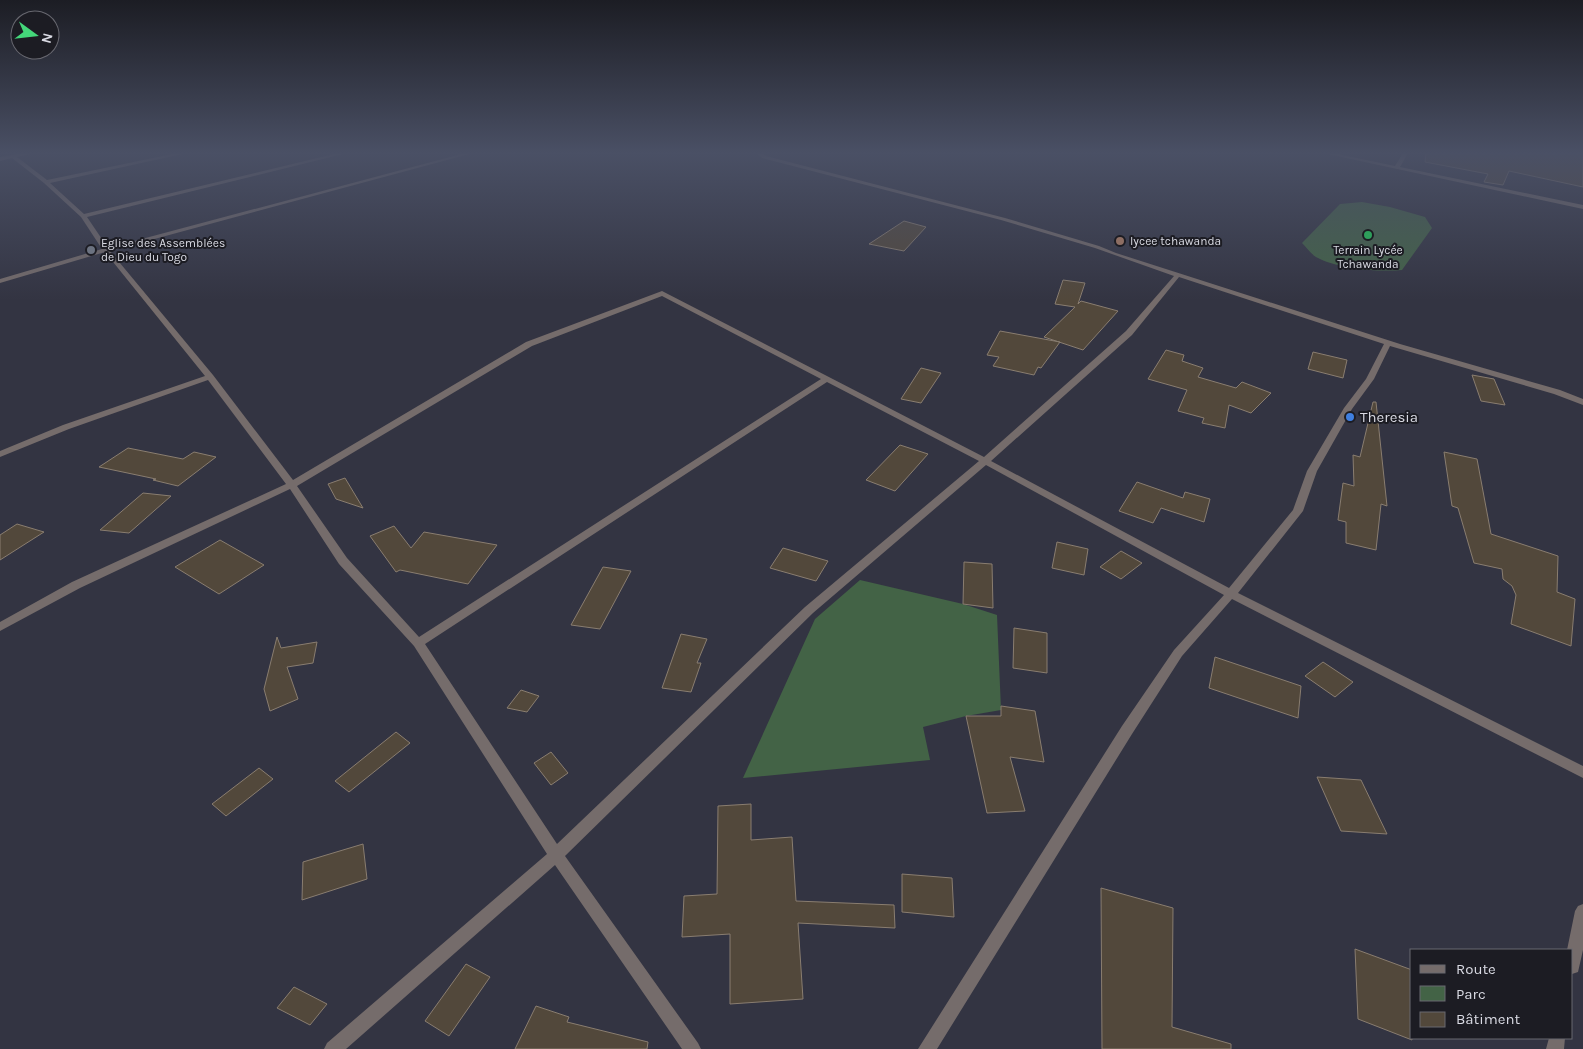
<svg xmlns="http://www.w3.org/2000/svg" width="1583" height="1049" font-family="Karla,sans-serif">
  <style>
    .green { fill: #436346 }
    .building { fill: #52483b; stroke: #897d70 }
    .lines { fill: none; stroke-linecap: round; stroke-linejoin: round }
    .minor { fill: #756c6b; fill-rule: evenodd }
    .leisure-dot { fill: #2e9e5b; stroke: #1c1c23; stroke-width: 2 }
    .education-dot { fill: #8d6e63; stroke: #1c1c23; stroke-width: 2 }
    .worship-dot { fill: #6b7280; stroke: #1c1c23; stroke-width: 2 }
    .shop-dot { fill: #3f7fe0; stroke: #1c1c23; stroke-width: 2 }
    .labels { text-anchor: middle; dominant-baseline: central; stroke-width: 4; stroke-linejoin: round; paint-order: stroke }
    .far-poi-label { font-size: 12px; fill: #d9dae3; stroke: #1c1c23; text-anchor: start }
    .poi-label { font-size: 15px; fill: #d9dae3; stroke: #1c1c23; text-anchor: start }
  </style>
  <rect width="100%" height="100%" fill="#333442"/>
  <!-- green -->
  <path class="green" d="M 1362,202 L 1390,207 L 1425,217 L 1432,228 L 1402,270 C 1378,272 1338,269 1316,257 C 1311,254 1306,247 1302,243 L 1340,204 Z
    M 860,580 L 963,604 L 997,615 L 1001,710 L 966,716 L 923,727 L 930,760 L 743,778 L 815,619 Z"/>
  <!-- building -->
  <path class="building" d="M 1426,153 L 1583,153 L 1583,187 L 1509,171 L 1503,185 L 1484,182 L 1488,174 L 1425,162 Z
    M 904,221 L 926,227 L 904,251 L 869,244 Z
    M 1063,280 L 1085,283 L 1078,304 L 1081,301 L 1118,311 L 1083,350 L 1044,337 L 1075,307 L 1055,304 Z
    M 1000,331 L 1060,342 L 1041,368 L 1038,367 L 1034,375 L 993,366 L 999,357 L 987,355 Z
    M 1166,350 L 1184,355 L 1182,361 L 1203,368 L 1198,377 L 1236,388 L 1242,382 L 1271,393 L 1251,413 L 1229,405 L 1225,428 L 1202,423 L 1204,418 L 1178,411 L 1187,390 L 1148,379 Z
    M 1313,352 L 1347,360 L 1343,378 L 1308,369 Z
    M 921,368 L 941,373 L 921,403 L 901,399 Z
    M 1472,375 L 1494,379 L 1505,405 L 1481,401 Z
    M 1373,402 L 1376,402 L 1387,506 L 1381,504 L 1376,550 L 1346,543 L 1346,522 L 1338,520 L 1343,483 L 1354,486 L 1353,455 L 1360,457 Z
    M 900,445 L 928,454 L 895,491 L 866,480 Z
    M 128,448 L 183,459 L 194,452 L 216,457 L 178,486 L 153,480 L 156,479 L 99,467 Z
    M 1444,452 L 1477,459 L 1491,534 L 1558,556 L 1557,592 L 1575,599 L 1571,646 L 1511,624 L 1516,595 L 1512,586 L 1503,579 L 1502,569 L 1474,563 L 1458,508 L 1452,506 Z
    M 345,478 L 363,508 L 336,499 L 328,484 Z
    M 1137,482 L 1183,498 L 1185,492 L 1210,499 L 1204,522 L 1161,508 L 1153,523 L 1119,511 Z
    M 143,493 L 171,496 L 129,533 L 100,530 Z
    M 17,524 L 44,532 L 0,560 L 0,535 Z
    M 394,526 L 411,548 L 424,532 L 497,545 L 468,584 L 400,570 L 396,572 L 370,536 Z
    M 220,540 L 264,565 L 219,594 L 175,567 Z
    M 1057,542 L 1088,549 L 1084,575 L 1052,568 Z
    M 783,548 L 828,561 L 816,581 L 770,568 Z
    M 1121,551 L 1142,563 L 1121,579 L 1100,567 Z
    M 964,562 L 992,564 L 993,608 L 963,604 Z
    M 603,567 L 631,571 L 600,629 L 571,625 Z
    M 1014,628 L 1047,633 L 1047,673 L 1013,668 Z
    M 681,634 L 707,639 L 697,663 L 701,663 L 691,692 L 662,688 Z
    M 277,637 L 281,648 L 317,642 L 313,663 L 287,667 L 298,699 L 270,711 L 264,689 Z
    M 1215,657 L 1301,686 L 1298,718 L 1209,688 Z
    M 1323,662 L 1353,682 L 1335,697 L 1305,676 Z
    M 521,690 L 539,696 L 527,712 L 507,708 Z
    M 1001,706 L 1035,711 L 1044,762 L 1010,757 L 1025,811 L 987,813 L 966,716 L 1001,716 Z
    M 396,732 L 410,743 L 349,792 L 335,781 Z
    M 551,752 L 568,773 L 551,785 L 534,763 Z
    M 259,768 L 273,779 L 226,816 L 212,804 Z
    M 1317,777 L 1361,780 L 1387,834 L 1341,831 Z
    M 751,804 L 751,840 L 792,837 L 796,901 L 894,905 L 895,928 L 798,923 L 803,999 L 730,1004 L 730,934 L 682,937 L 684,896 L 717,894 L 718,806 Z
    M 363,844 L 367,879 L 302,900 L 303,862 Z
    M 902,874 L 952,878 L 954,917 L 902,912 Z
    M 1101,888 L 1173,908 L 1172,1027 L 1231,1044 L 1231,1049 L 1102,1049 Z
    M 1355,949 L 1412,970 L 1412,1040 L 1358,1019 Z
    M 466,964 L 490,977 L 449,1036 L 425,1021 Z
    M 294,987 L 327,1004 L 310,1025 L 277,1008 Z
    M 536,1006 L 569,1017 L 567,1022 L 648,1042 L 647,1049 L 515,1049 Z"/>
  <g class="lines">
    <!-- minor -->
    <path class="minor" d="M 23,153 L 34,153 L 17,157 L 47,180 L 177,153 L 187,153 L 50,183 L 84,214 L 338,153 L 347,153 L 87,217 L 108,248 L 465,153 L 473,153 L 110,251 L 213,375 L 293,480 L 526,342 L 662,291 L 984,457 L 1126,331 L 1174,276 L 1095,248 L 1001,220 L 762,158 L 756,153 L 762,153 L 766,156 L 1005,218 L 1099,246 L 1116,253 L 1400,344 L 1560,390 L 1583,399 L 1583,405 L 1554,394 L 1390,346 L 1374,379 L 1352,409 L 1317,471 L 1303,511 L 1238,593 L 1583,766 L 1583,778 L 1232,599 L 1182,656 L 1132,734 L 937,1049 L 918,1049 L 1122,726 L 1174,650 L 1224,595 L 986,465 L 813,613 L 565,856 L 698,1043 L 701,1049 L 682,1049 L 555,865 L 346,1049 L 324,1049 L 327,1043 L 547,854 L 414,646 L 339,564 L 290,489 L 80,588 L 0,631 L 0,622 L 72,582 L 286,484 L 208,380 L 69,429 L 0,457 L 0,451 L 63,425 L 205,376 L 105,252 L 0,283 L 0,279 L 102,249 L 81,217 L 44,183 L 12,158 L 0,161 L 0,157 ZM 1179,277 L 1384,344 L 1366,379 L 1344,408 L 1307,471 L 1293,510 L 1229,588 L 991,461 L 1132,335 ZM 662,296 L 821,379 L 419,637 L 347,558 L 297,486 L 532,346 ZM 827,382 L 979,461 L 805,607 L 557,844 L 425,644 Z
      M 1323,153 L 1333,153 L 1395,166 L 1403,153 L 1408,153 L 1400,167 L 1583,205 L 1583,209 Z
      M 1583,904 L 1583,950 L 1578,972 L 1572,974 L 1572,950 L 1567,950 L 1575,911 L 1578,906 Z
      M 1549,1038 L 1565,1038 L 1564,1049 L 1546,1049 Z"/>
  </g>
  <!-- sky -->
  <linearGradient id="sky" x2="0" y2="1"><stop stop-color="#1c1d24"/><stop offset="0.51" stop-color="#4a5065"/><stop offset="1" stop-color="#4a5065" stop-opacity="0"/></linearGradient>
  <rect width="1583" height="300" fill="url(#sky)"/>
  <!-- markers -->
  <circle class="leisure-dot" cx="1368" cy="235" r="5"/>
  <circle class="education-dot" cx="1120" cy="241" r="5"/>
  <circle class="worship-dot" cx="91" cy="250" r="5"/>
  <circle class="shop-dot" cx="1350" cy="417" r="5"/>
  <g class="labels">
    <!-- far-poi labels -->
    <g class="far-poi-label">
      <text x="1130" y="241">lycee tchawanda</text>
      <text x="101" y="243">Eglise des Assemblées<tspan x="101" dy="14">de Dieu du Togo</tspan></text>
      <text x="1368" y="250" text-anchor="middle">Terrain Lycée<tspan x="1368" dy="14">Tchawanda</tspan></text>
    </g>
    <!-- poi labels -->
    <g class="poi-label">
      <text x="1360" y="417">Theresia</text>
    </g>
  </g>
  <!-- legend -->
  <rect x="1410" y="949" width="162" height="90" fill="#1c1c23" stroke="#686870"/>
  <rect x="1420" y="965" width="25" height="8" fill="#756c6b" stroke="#686870"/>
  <text x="1456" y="974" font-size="15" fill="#d9dae3">Route</text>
  <rect x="1420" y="986" width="25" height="15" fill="#436346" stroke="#686870"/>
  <text x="1456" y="999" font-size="15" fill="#d9dae3">Parc</text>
  <rect x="1420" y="1012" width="25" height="15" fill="#52483b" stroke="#686870"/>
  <text x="1456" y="1024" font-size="15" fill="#d9dae3">Bâtiment</text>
  <!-- north arrow -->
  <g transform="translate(35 35) rotate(105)"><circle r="24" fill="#1c1c23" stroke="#686870"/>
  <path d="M0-4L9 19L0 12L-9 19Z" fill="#44d77a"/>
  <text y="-8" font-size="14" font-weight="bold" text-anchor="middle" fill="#d9dae3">N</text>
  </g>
</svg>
